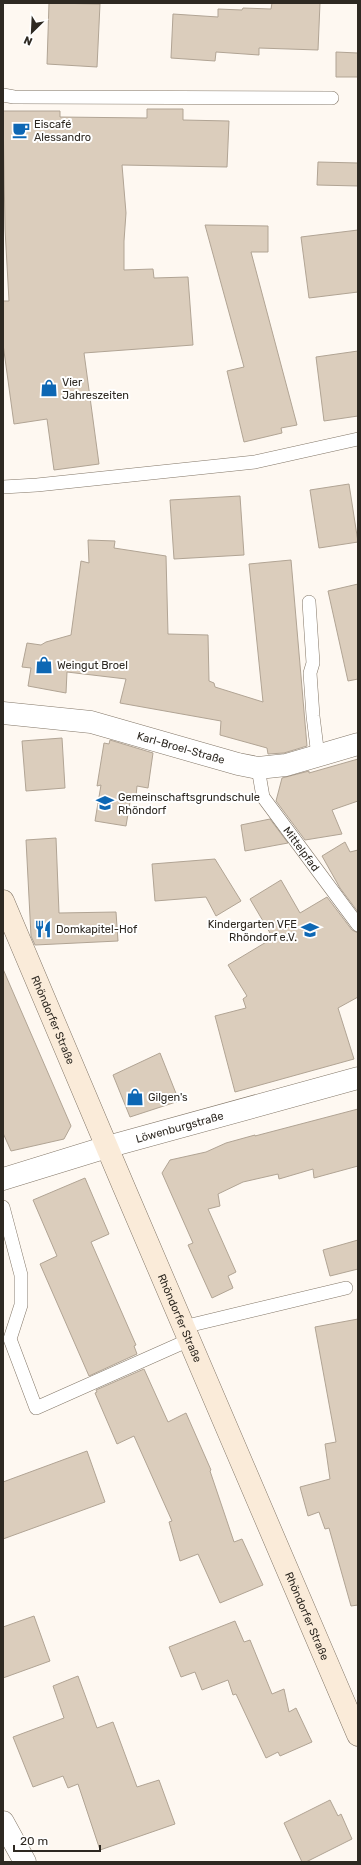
<svg xmlns="http://www.w3.org/2000/svg" width="361" height="1865" font-family="Rubik,sans-serif">
  <style>
    .building { fill: #dbcdbc; stroke: #b1a494 }
    .lines { fill: none; stroke-linecap: round; stroke-linejoin: round }
    .service-casing { stroke: #837768; stroke-width: 14 }
    .minor-casing { stroke: #837768; stroke-width: 23 }
    .secondary-casing { stroke: #837768; stroke-width: 23 }
    .service { stroke: #fff; stroke-width: 13 }
    .minor { stroke: #fff; stroke-width: 22 }
    .secondary { stroke: #faebd9; stroke-width: 22 }
    .labels { text-anchor: middle; dominant-baseline: central; stroke-width: 4; stroke-linejoin: round; paint-order: stroke }
    .poi-label { font-size: 11px; fill: #2e2922; stroke: #fff; text-anchor: start }
    .street-label { font-size: 11px; fill: #2e2922; stroke: #fff }
  </style>
  <rect width="100%" height="100%" fill="#fef8f1"/>
  <!-- building -->
  <path class="building" d="M 49,3 L 100,4 L 97,67 L 47,64 Z
    M 272,3 L 320,3 L 318,50 L 259,48 L 259,55 L 216,52 L 215,61 L 171,58 L 173,14 L 218,17 L 218,9 L 242,10 L 243,8 L 271,9 Z
    M 336,52 L 358,53 L 358,77 L 336,77 Z
    M 147,109 L 183,109 L 183,120 L 229,121 L 227,167 L 122,165 L 126,213 L 124,241 L 124,270 L 153,269 L 154,278 L 188,277 L 193,345 L 84,353 L 99,464 L 54,470 L 47,419 L 14,424 L 3,344 L 3,301 L 9,301 L 5,229 L 3,111 L 60,111 L 60,117 L 147,118 Z
    M 318,162 L 358,163 L 358,186 L 317,185 Z
    M 205,225 L 268,226 L 268,252 L 251,252 L 297,425 L 281,428 L 282,433 L 244,442 L 227,371 L 244,367 Z
    M 358,230 L 358,292 L 309,298 L 301,237 Z
    M 358,351 L 358,416 L 324,421 L 316,357 Z
    M 349,484 L 358,542 L 319,548 L 310,490 Z
    M 240,496 L 244,555 L 174,559 L 170,500 Z
    M 88,540 L 115,541 L 114,548 L 166,556 L 168,634 L 208,635 L 209,681 L 214,683 L 215,687 L 263,702 L 249,564 L 291,560 L 307,746 L 284,753 L 268,754 L 267,748 L 220,735 L 221,721 L 120,703 L 126,679 L 67,672 L 66,693 L 28,686 L 31,668 L 22,667 L 27,643 L 41,645 L 46,642 L 71,635 L 81,561 L 89,563 Z
    M 358,584 L 358,679 L 348,681 L 328,591 Z
    M 62,738 L 65,788 L 26,791 L 22,741 Z
    M 110,740 L 153,753 L 148,788 L 137,786 L 136,796 L 131,796 L 126,826 L 95,821 L 101,785 L 97,786 L 104,743 L 109,744 Z
    M 358,759 L 358,801 L 332,810 L 342,834 L 305,840 L 276,801 L 282,778 L 309,771 L 309,773 Z
    M 270,819 L 288,843 L 245,851 L 241,825 Z
    M 56,838 L 59,913 L 116,912 L 118,941 L 35,945 L 31,936 L 26,840 Z
    M 345,842 L 350,852 L 358,850 L 358,912 L 340,888 L 322,856 Z
    M 215,859 L 241,901 L 216,916 L 206,897 L 155,901 L 152,864 Z
    M 281,880 L 300,913 L 327,897 L 352,930 L 358,933 L 358,997 L 338,1008 L 354,1059 L 235,1092 L 215,1016 L 246,1008 L 243,999 L 247,996 L 228,965 L 273,938 L 250,899 Z
    M 3,969 L 71,1126 L 64,1139 L 11,1151 L 3,1133 Z
    M 160,1053 L 179,1101 L 130,1117 L 113,1075 Z
    M 358,1109 L 358,1166 L 314,1178 L 313,1169 L 279,1179 L 278,1174 L 243,1182 L 218,1194 L 220,1206 L 208,1209 L 236,1272 L 228,1276 L 233,1288 L 212,1298 L 188,1245 L 193,1243 L 162,1173 L 170,1160 L 206,1152 L 226,1143 L 255,1135 L 255,1136 Z
    M 85,1178 L 109,1234 L 91,1242 L 136,1345 L 134,1346 L 137,1354 L 89,1376 L 40,1264 L 57,1256 L 33,1200 Z
    M 358,1240 L 358,1269 L 330,1276 L 323,1250 Z
    M 358,1319 L 358,1605 L 351,1606 L 329,1528 L 325,1529 L 319,1512 L 308,1516 L 300,1487 L 330,1479 L 325,1444 L 336,1442 L 315,1327 Z
    M 144,1369 L 168,1422 L 186,1413 L 211,1470 L 210,1471 L 234,1542 L 242,1539 L 263,1585 L 220,1603 L 198,1554 L 180,1561 L 169,1522 L 172,1521 L 134,1436 L 117,1444 L 95,1393 L 97,1392 L 96,1390 Z
    M 87,1451 L 105,1502 L 3,1539 L 3,1482 Z
    M 34,1616 L 50,1661 L 3,1678 L 3,1627 Z
    M 235,1621 L 244,1642 L 250,1640 L 272,1694 L 284,1689 L 289,1712 L 296,1708 L 312,1742 L 280,1756 L 278,1752 L 266,1758 L 236,1694 L 233,1695 L 228,1680 L 202,1690 L 195,1672 L 181,1677 L 169,1647 Z
    M 78,1676 L 97,1728 L 113,1722 L 137,1787 L 159,1780 L 175,1824 L 100,1850 L 78,1784 L 68,1788 L 63,1776 L 33,1787 L 13,1737 L 64,1718 L 53,1686 Z
    M 330,1800 L 338,1816 L 341,1814 L 352,1839 L 306,1862 L 302,1862 L 284,1823 Z"/>
  <g class="lines">
    <!-- service casing -->
    <g class="service-casing">
      <g id="service">
        <path d="M 3,95 L 14,97 L 332,98"/>
        <path d="M 3,487 L 37,485 L 255,462 L 358,439"/>
        <path d="M 309,602 L 313,663 L 310,673 L 313,716 L 318,756"/>
        <path id="s1" d="M 258,768 L 263,797 L 358,925"/>
        <path d="M 3,1207 L 21,1275 L 21,1305 L 10,1339 L 36,1408 L 189,1340"/>
        <path d="M 183,1327 L 346,1288"/>
      </g>
    </g>
    <!-- minor casing -->
    <g class="minor-casing">
      <g id="minor">
        <path id="s2" d="M 3,713 L 91,722 L 238,764 L 258,768 L 286,765 L 358,744"/>
        <path id="s3" d="M 3,1179 L 107,1147 L 358,1078"/>
        <path d="M 3,1822 L 25,1862"/>
      </g>
    </g>
    <!-- secondary casing -->
    <g class="secondary-casing">
      <g id="secondary">
        <path id="s4" d="M 3,901 L 123,1185 L 358,1735"/>
      </g>
    </g>
    <!-- service -->
    <use href="#service" class="service"/>
    <!-- minor -->
    <use href="#minor" class="minor"/>
    <!-- secondary -->
    <use href="#secondary" class="secondary"/>
  </g>
  <!-- icons -->
  <defs>
    <g id="cafe-bare" transform="scale(1.38)"><path d="M-5.5-4.5H6V0H3Q3 3.5 0 3.5H-2.5Q-5.5 3.5-5.5 0ZM3-3.2v2h1.7v-2ZM-6 4.5H4V6H-6Z" fill="#0d67b4" stroke="#fff" stroke-width="2.5" paint-order="stroke"/></g>
    <g id="shop-bare" transform="scale(1.38)"><path d="M-5-2.5h2.3a2.7 3.5 0 0 1 5.4 0H5L5.5 6h-11ZM-1.5-2.5h3a1.5 2.3 0 0 0-3 0Z" fill="#0d67b4" stroke="#fff" stroke-width="2.5" paint-order="stroke"/></g>
    <g id="school-bare" transform="scale(1.38)"><path d="M0-5L7-2L0 1L-7-2ZM-4 1L0 2.5L4 1V4Q0 6-4 4Z" fill="#0d67b4" stroke="#fff" stroke-width="2.5" paint-order="stroke"/></g>
    <g id="restaurant-bare" transform="scale(1.38)"><path d="M-5-6h1v4h1v-4h1v4h1v-4h1v5L-1.5 .5V6h-2V.5L-5-1ZM5-6V6H3V1.5H1.5Q1.5-4 5-6Z" fill="#0d67b4" stroke="#fff" stroke-width="2.5" paint-order="stroke"/></g>
  </defs>
  <g fill-rule="evenodd">
    <use href="#cafe-bare" x="21" y="130"/>
    <use href="#shop-bare" x="49" y="388"/>
    <use href="#shop-bare" x="44" y="665"/>
    <use href="#school-bare" x="105" y="803"/>
    <use href="#restaurant-bare" x="43" y="929"/>
    <use href="#school-bare" x="310" y="930"/>
    <use href="#shop-bare" x="135" y="1097"/>
  </g>
  <g class="labels">
    <!-- poi labels -->
    <g class="poi-label">
      <text x="34" y="124">Eiscafé<tspan x="34" dy="13">Alessandro</tspan></text>
      <text x="62" y="382">Vier<tspan x="62" dy="13">Jahreszeiten</tspan></text>
      <text x="57" y="665">Weingut Broel</text>
      <text x="118" y="797">Gemeinschaftsgrundschule<tspan x="118" dy="13">Rhöndorf</tspan></text>
      <text x="297" y="924" text-anchor="end">Kindergarten VFE<tspan x="297" dy="13">Rhöndorf e.V.</tspan></text>
      <text x="56" y="929">Domkapitel-Hof</text>
      <text x="148" y="1097">Gilgen's</text>
    </g>
    <!-- street labels -->
    <g class="street-label">
      <text stroke="none"><textPath href="#s2" startOffset="182">Karl-Broel-Straße</textPath></text>
      <text stroke="none"><textPath href="#s1" startOffset="94">Mittelpfad</textPath></text>
      <text stroke="none"><textPath href="#s4" startOffset="129">Rhöndorfer Straße</textPath></text>
      <text stroke="none"><textPath href="#s3" startOffset="184">Löwenburgstraße</textPath></text>
      <text stroke="none"><textPath href="#s4" startOffset="453">Rhöndorfer Straße</textPath></text>
      <text stroke="none"><textPath href="#s4" startOffset="777">Rhöndorfer Straße</textPath></text>
    </g>
  </g>
  <!-- border -->
  <rect width="361" height="1865" fill="none" stroke="#2e2922" stroke-width="8"/>
  <!-- north arrow -->
  <g transform="translate(32 32) rotate(204)" stroke="#ffffff" stroke-width="3" paint-order="stroke">
  <path d="M0-3L7 15L0 10L-7 15Z" fill="#2e2922"/>
  <text y="-6" font-size="11" font-weight="bold" text-anchor="middle" fill="#2e2922">N</text>
  </g>
  <!-- scale -->
  <path d="M14 1845v6h86v-6" fill="none" stroke="#2e2922" stroke-width="2"/>
  <text x="20" y="1845" font-size="12" fill="#2e2922" stroke="#ffffff" stroke-width="3" paint-order="stroke">20 m</text>
</svg>
